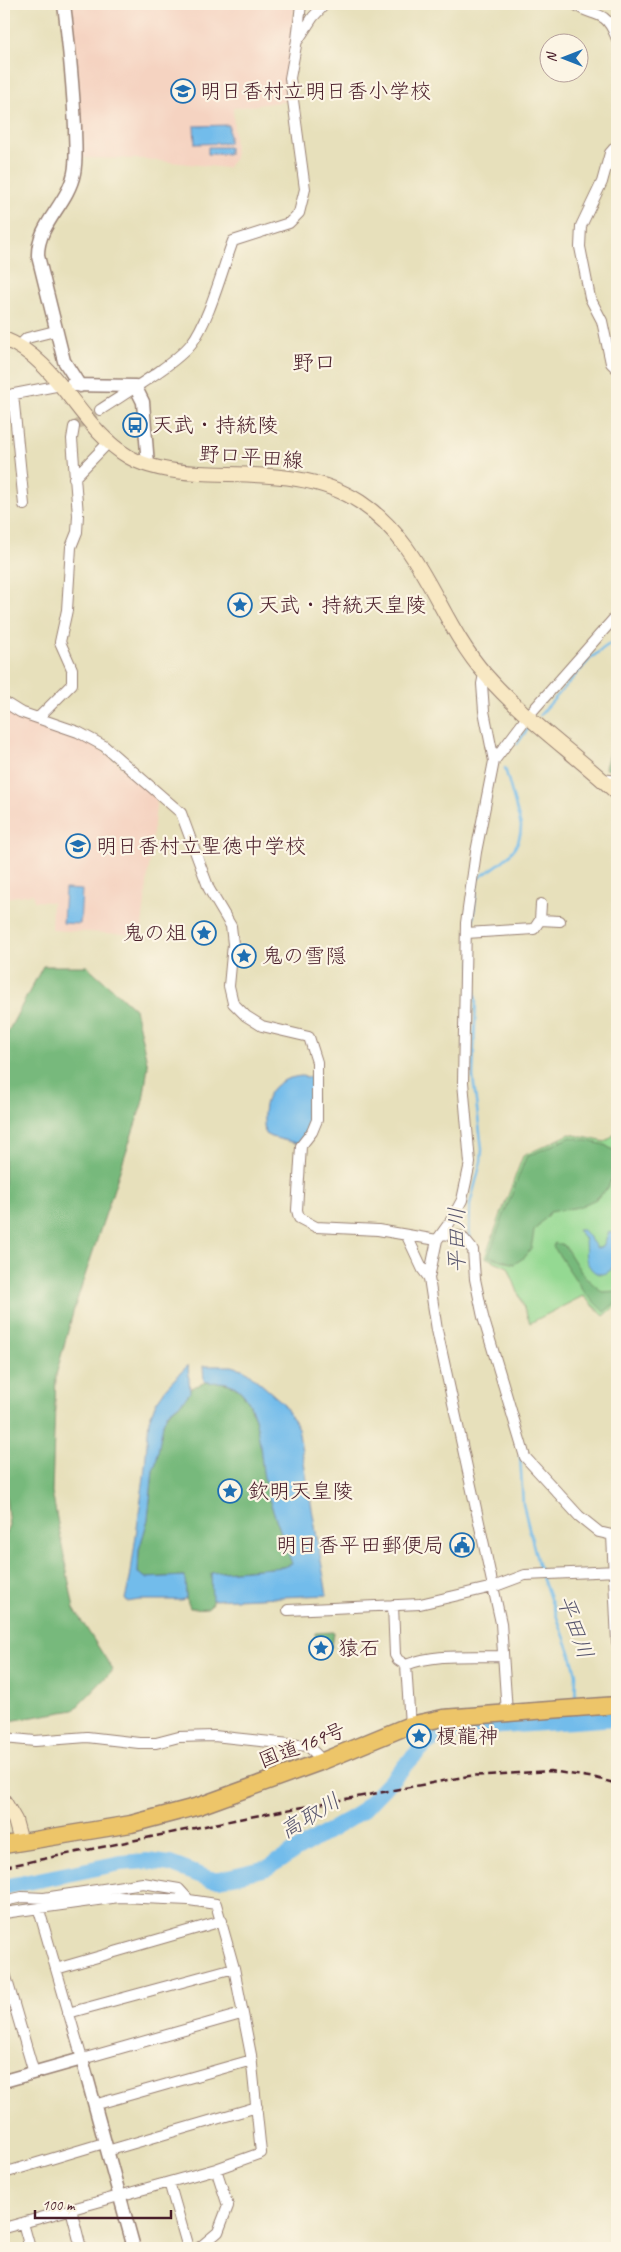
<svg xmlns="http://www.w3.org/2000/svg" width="621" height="2252" font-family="Caveat,'Klee One',sans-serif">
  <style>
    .built { fill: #f5d3c1 }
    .green { fill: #94d992; stroke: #6f7c5e }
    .forest { fill: #77b97c; stroke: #606c54 }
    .water { fill: #72bceb; stroke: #5e6e8b }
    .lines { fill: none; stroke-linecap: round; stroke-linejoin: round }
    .stream { stroke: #72bceb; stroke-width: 2.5 }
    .river { stroke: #72bceb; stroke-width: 16 }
    .minor-tunnel { stroke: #c8b99e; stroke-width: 10; stroke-dasharray: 10 5; stroke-linecap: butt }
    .minor-casing { stroke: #988073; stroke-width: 12 }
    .tertiary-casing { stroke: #988073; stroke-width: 15 }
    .secondary-casing { stroke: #988073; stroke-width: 16 }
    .trunk-casing { stroke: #988073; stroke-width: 19 }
    .minor { stroke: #fff; stroke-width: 10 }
    .tertiary { stroke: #fff; stroke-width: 12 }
    .secondary { stroke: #f8e8c3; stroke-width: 14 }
    .trunk { stroke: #edc569; stroke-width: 16 }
    .rail { stroke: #4a1f2b; stroke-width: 2.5; stroke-dasharray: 8 4; stroke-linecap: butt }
    .labels { text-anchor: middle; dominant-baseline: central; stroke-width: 4.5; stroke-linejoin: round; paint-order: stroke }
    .poi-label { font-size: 21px; fill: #4a1f2b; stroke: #fcf5e5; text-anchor: start }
    .street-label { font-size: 21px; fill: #4a1f2b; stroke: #fcf5e5 }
    .neighbourhood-label { font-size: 22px; fill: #4a1f2b; stroke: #fcf5e5 }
    .water-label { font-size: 22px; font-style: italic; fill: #58566e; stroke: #fcf5e5 }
  </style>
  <rect width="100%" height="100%" fill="#fcf5e5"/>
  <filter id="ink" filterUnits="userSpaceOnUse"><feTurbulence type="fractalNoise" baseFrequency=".02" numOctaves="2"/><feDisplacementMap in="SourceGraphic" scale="10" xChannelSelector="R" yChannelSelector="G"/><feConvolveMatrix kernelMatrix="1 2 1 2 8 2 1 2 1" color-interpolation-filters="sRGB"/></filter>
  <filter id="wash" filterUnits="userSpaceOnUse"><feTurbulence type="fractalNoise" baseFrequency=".0096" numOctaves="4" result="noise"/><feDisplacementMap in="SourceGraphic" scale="20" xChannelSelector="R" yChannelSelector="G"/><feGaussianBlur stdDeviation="1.12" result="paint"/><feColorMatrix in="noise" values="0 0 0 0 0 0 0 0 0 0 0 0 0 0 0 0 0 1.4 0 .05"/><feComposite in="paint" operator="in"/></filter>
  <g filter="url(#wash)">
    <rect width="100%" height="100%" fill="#e7e0bb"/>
    <!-- built -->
    <path class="built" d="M 71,4 L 295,4 L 288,69 L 289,101 L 233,108 L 235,158 L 227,168 L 142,159 L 83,158 Z
      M 4,706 L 81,736 L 107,754 L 157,798 L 141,935 L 51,930 L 52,902 L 34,901 L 33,894 L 4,898 Z"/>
    <!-- green -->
    <path class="green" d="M 617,1132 L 617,1305 L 604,1316 L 583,1296 L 530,1323 L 508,1267 L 485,1257 L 523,1156 L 570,1134 L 605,1142 Z"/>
    <!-- forest -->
    <path class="forest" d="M 617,724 L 617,775 L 605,768 Z
      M 43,966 L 87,966 L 135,1009 L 148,1066 L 143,1101 L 74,1309 L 56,1375 L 52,1492 L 74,1609 L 113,1670 L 74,1710 L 4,1722 L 4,1538 L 9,1525 L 4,1479 L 4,1039 Z
      M 571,1137 L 605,1145 L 616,1152 L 616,1166 L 608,1188 L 596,1199 L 579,1207 L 550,1212 L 534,1231 L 531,1249 L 525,1257 L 514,1264 L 488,1256 L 526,1157 Z
      M 555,1243 L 564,1245 L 583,1275 L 602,1292 L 617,1291 L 617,1302 L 604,1312 L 584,1292 L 553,1246 Z
      M 206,1382 C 214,1382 222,1382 229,1384 C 261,1397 259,1450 264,1478 L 268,1483 L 268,1496 L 292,1564 L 284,1567 L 211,1573 C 211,1581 217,1605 207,1608 C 202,1609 195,1608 190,1608 L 186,1598 L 185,1576 L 146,1578 L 138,1573 L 139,1550 L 148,1519 L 153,1470 L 156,1463 L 163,1423 L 167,1415 L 184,1400 L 191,1388 Z
      M 334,1632 L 332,1647 L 317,1648 L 315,1633 Z"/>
    <!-- water -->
    <path class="water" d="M 229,125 L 229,143 L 195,144 L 194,126 Z
      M 208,147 L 229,147 L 229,154 L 208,154 Z
      M 65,889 L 82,890 L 80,924 L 63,923 Z
      M 301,1076 L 315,1078 C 314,1106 316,1120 300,1144 L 271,1137 L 265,1134 C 261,1104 266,1080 301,1076 Z
      M 577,1230 L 583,1230 L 597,1248 L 603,1246 L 609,1232 L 614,1234 C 614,1246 620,1274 601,1274 C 594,1274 590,1268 587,1262 C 584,1255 587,1246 584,1238 C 583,1235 579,1233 577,1230 Z
      M 188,1365 L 190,1392 L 184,1400 L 167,1414 L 163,1423 L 156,1463 L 153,1470 L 148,1519 L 139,1550 L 138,1573 L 146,1578 L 185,1576 L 186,1598 L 181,1600 L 139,1600 L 127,1602 L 125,1599 L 130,1579 L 144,1477 L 149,1420 L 155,1404 L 166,1388 Z
      M 203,1366 L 232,1366 L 245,1370 L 283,1403 L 298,1428 L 327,1595 L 212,1600 L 211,1573 L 284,1567 L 292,1564 L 268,1496 L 267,1483 L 264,1478 C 259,1451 261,1393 227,1383 C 220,1381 211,1384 204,1381 Z"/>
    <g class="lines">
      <!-- stream -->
      <path class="stream" d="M 540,715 L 591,658 L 613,641 L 613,634 L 617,629
        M 517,744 L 529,727
        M 472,931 L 477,879 C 497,865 521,854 521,826 L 505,768
        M 469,1239 L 470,1204 L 481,1162 L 482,1149 L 473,1077 L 476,1000 L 472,980 L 472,937
        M 520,1455 L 523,1504 L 540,1572
        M 542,1577 L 571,1655 L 576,1674 L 575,1703
        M 575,1721 L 575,1713"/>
      <!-- river -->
      <path class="river" d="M 4,1887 L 121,1863 L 147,1861 L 170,1864 L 210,1879 L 220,1879 L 267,1868 L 361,1812 L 415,1755 L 427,1743 L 441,1735 L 474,1728 L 617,1718"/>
    </g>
  </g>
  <g filter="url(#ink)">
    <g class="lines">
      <!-- minor-tunnel -->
      <path class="minor-tunnel" d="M 74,427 L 100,410"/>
      <!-- minor casing -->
      <g class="minor-casing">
        <path id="minor" d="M 575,4 C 583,12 595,12 604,18 C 611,23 614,32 617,39
          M 298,40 L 313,17 L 325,4
          M 617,145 L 610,153 L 602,182 L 581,226 L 580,247 L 590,298 L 602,321 L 611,363 L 617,369
          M 20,345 L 27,338 L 55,331
          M 13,394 L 24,505
          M 4,396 L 61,385
          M 100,410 C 124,394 174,365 191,344 C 209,321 222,270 233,241 L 289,223 L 299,213 L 305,189 L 290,78 L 297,40 L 301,4
          M 74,478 L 108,443
          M 484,674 L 482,684 L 484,711 L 494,761 L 476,852 L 466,923 L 463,1082 L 470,1163 L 462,1200 L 450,1222 L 437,1240 L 429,1278 L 437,1330 L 501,1623 L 507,1713
          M 4,702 L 20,712 L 78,732 L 104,746 L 181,813 L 209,889 L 231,926 L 233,944 L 229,986 L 233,1003 L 246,1016 L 262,1026 L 309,1037 L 317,1062 L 317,1120 L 312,1132 L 301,1146 L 297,1210 L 299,1218 L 316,1227 L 378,1230 L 437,1240
          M 38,718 L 72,684 L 72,669 L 60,642 L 67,610 L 71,547 L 77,532 L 78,515 L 72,439 L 74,427
          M 494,761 L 528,716 L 617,615
          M 602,779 L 617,781
          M 540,920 L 560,921
          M 466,933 L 534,929 L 540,920 L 541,904
          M 442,1234 L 459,1236 L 464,1239 L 473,1250 L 475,1279 L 483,1317 L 525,1457 L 579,1516 L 599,1532 L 612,1535 L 617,1642
          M 407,1236 L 423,1270 L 429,1278
          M 393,1605 L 395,1655 L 398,1660 L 406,1665 C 436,1653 472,1657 503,1656
          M 288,1610 L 420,1604 L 493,1587 L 525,1575 L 617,1571
          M 406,1665 L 410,1725
          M 4,1738 L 35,1741 L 87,1737 L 139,1743 L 156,1743 L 179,1737 L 214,1736 L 308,1746 L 323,1761
          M 4,1901 L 22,1897 L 44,1898 L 143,1883 L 179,1889 L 189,1900
          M 39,1910 L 82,2059 L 241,2014
          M 4,1913 L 119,1897 L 189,1900 L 216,1904 L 234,1968 L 251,2055 L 261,2153 L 216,2169 L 4,2228
          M 56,1969 L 222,1921
          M 4,1970 L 34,2073
          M 68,2013 L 234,1968
          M 94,2105 L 252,2060
          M 107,2151 L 257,2107
          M 4,2173 L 104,2143
          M 169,2182 L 188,2248
          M 71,2209 L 81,2248
          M 23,2223 L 30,2248
          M 199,2248 L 218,2232 L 228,2206 L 216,2169"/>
      </g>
      <!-- tertiary casing -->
      <g class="tertiary-casing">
        <path id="tertiary" d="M 64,4 C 69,45 73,86 75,127 C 75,142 77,158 74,173 C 68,204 37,224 38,256 L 64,361 L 80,386
          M 71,385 L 135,386 L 143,402 L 148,465
          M 4,2081 L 82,2059 L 134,2248"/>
      </g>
      <!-- secondary casing -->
      <g class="secondary-casing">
        <path id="secondary" d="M 4,339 C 60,361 78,427 129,457 C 150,469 175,472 199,473 C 253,476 313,471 360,502 C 424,544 437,619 485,674 C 524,719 574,753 617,793
          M 4,1801 L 15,1820 L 21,1842"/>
      </g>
      <!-- trunk casing -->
      <g class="trunk-casing">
        <path id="trunk" d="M 4,1845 L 131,1824 L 199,1806 L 323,1761 L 410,1725 L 443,1718 L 617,1705"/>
      </g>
      <!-- minor -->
      <use href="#minor" class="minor"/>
      <!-- tertiary -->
      <use href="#tertiary" class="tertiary"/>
      <!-- secondary -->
      <use href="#secondary" class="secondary"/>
      <!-- trunk -->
      <use href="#trunk" class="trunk"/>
      <!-- rail -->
      <path class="rail" d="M 4,1867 L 244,1818 L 469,1776 L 550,1771 L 596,1778 L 617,1784"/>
    </g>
  </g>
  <!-- icons -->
  <defs>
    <g id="school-ring" transform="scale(1.25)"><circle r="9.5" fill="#fcf5e5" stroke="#1f6fb2" stroke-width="1.5"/><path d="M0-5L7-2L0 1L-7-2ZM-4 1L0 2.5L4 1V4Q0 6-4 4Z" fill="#1f6fb2"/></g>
    <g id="bus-ring" transform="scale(1.25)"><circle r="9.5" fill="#fcf5e5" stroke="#1f6fb2" stroke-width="1.5"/><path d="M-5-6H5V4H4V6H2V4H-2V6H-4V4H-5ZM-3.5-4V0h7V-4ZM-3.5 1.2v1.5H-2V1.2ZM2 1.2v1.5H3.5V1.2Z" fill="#1f6fb2"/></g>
    <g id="sight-ring" transform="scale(1.25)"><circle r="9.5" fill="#fcf5e5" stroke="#1f6fb2" stroke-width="1.5"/><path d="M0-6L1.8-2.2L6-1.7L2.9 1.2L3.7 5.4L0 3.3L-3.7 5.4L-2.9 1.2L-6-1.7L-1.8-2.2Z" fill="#1f6fb2"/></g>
    <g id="civic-ring" transform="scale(1.25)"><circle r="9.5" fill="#fcf5e5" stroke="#1f6fb2" stroke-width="1.5"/><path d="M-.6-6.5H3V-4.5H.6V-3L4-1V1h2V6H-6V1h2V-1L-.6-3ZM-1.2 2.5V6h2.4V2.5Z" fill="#1f6fb2"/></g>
  </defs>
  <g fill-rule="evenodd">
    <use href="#school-ring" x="183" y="91"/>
    <use href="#bus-ring" x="135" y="425"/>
    <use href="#sight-ring" x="240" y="605"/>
    <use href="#school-ring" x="78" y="846"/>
    <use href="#sight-ring" x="204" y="933"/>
    <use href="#sight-ring" x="244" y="956"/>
    <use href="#sight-ring" x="230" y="1491"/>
    <use href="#civic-ring" x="462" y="1545"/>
    <use href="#sight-ring" x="321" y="1648"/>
    <use href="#sight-ring" x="419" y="1736"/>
  </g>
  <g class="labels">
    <!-- poi labels -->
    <g class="poi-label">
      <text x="200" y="91">明日香村立明日香小学校</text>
      <text x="152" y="425">天武・持統陵</text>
      <text x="258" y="605">天武・持統天皇陵</text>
      <text x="96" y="846">明日香村立聖徳中学校</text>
      <text x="186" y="933" text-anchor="end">鬼の俎</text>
      <text x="262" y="956">鬼の雪隠</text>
      <text x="248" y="1491">欽明天皇陵</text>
      <text x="444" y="1545" text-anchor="end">明日香平田郵便局</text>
      <text x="338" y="1648">猿石</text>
      <text x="436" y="1736">榎龍神</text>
    </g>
    <!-- street labels -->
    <g class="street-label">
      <text transform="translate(251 457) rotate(4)">野口平田線</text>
      <text transform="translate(302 1745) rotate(-21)">国道169号</text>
    </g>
    <!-- neighbourhood labels -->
    <g class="neighbourhood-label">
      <text x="314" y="363">野口</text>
    </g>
    <!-- water labels -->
    <g class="water-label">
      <text transform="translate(457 1240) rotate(-90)">平田川</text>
      <text transform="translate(575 1627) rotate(70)">平田川</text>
      <text transform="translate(310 1816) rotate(-31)">高取川</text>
    </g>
  </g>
  <!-- margin -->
  <rect width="621" height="2252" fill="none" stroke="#fcf5e5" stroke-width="20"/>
  <!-- north arrow -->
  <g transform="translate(564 58) rotate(270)"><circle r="24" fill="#fcf5e5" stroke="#b59f9b"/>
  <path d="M0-4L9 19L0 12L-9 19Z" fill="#1f6fb2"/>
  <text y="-8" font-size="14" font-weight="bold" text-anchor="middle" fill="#4a1f2b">N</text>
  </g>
  <!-- scale -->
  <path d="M35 2210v8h136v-8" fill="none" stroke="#4a1f2b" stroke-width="2.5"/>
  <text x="42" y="2210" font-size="15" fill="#4a1f2b" stroke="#fcf5e5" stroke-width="4" paint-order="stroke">100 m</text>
</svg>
